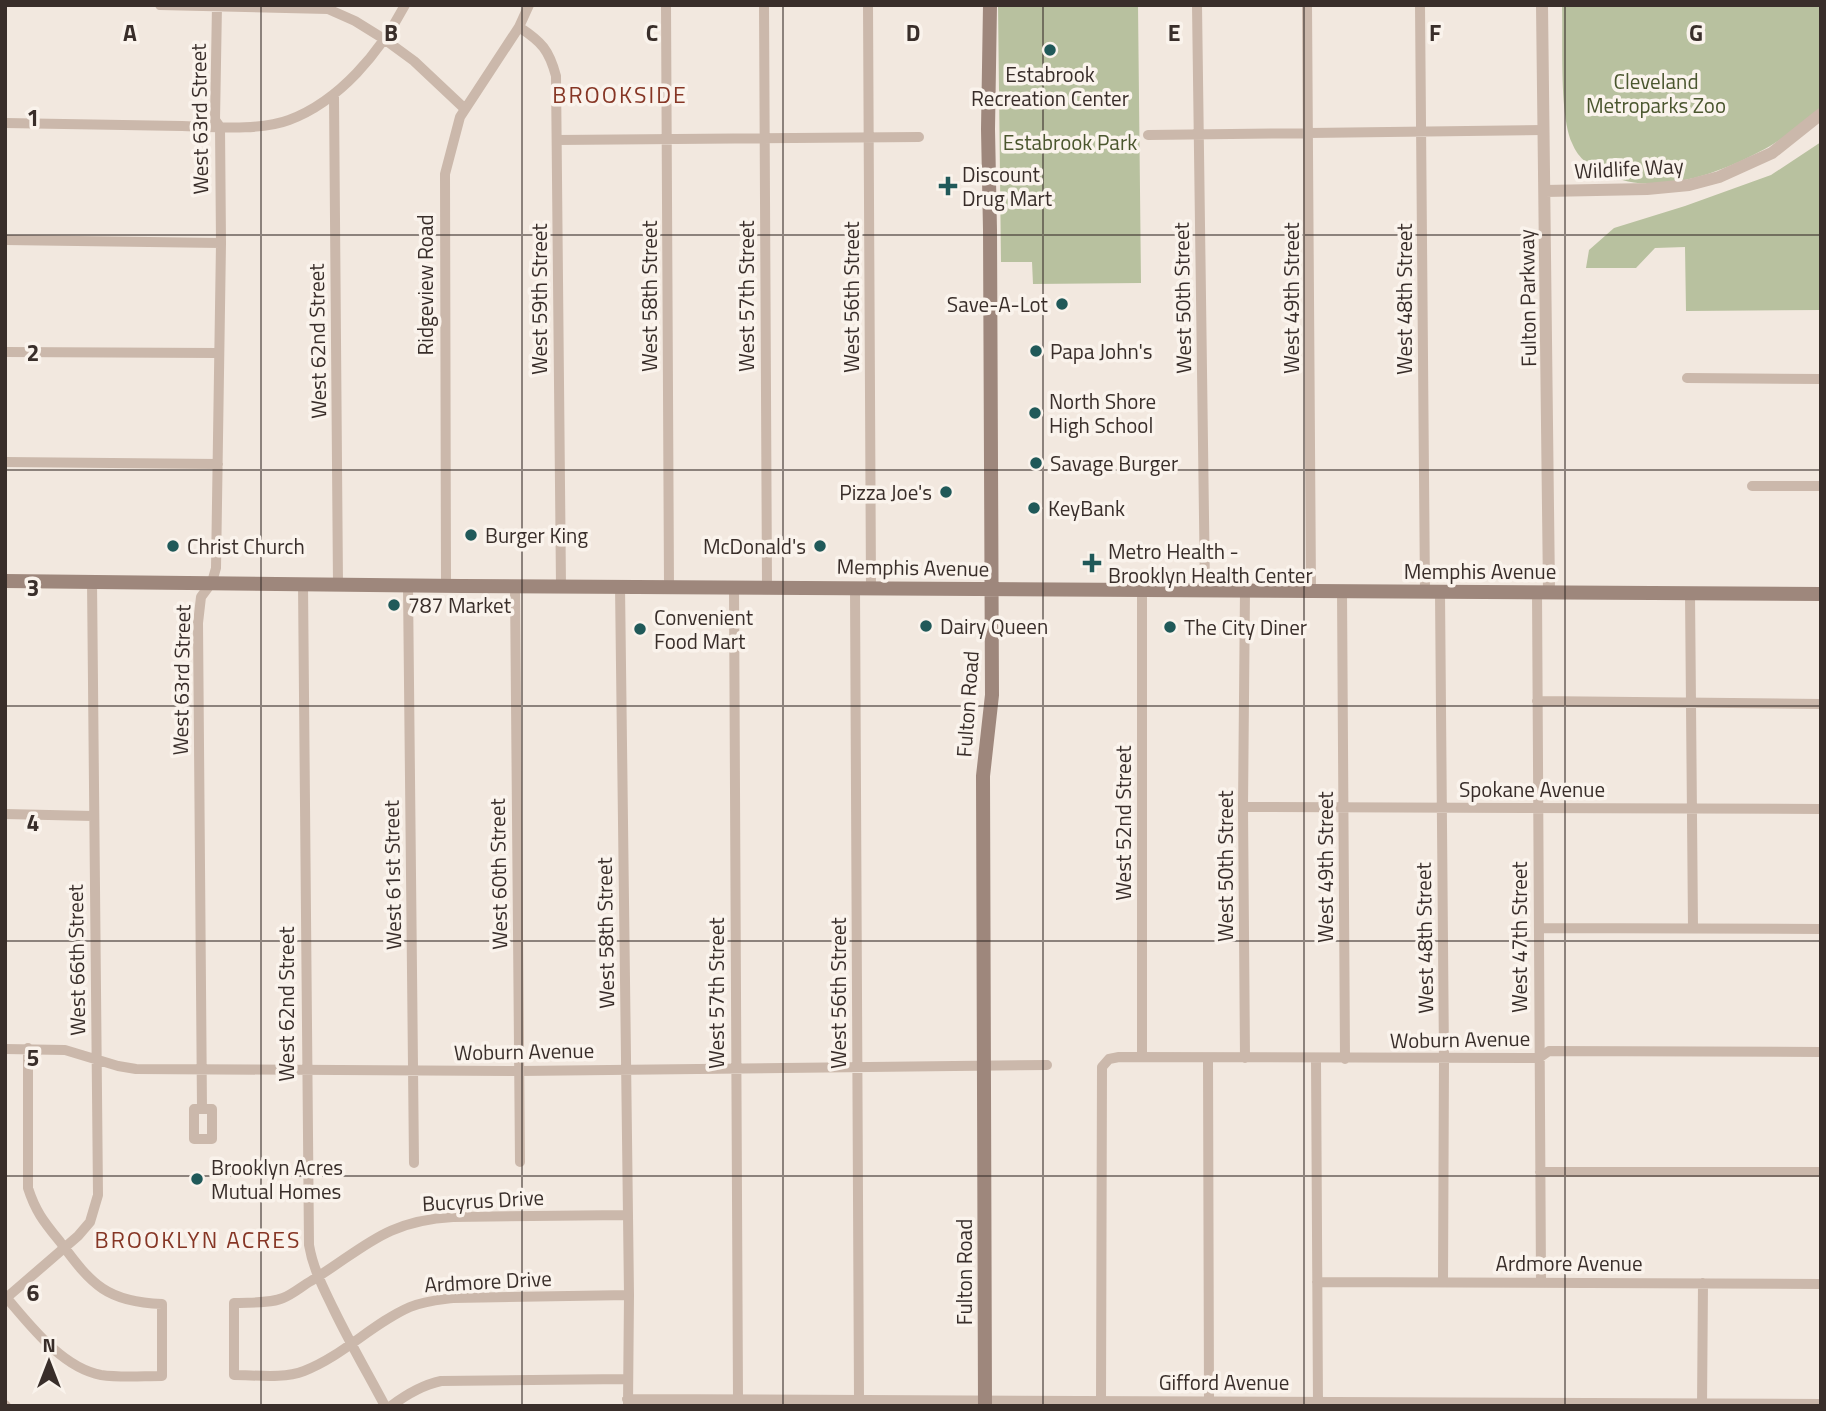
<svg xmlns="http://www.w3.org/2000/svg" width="1826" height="1411" font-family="'Titillium Web',sans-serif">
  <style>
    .green { fill: #b8c19f }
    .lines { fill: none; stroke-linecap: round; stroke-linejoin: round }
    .minor { stroke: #cbb8ab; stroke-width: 10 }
    .tertiary { stroke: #cbb8ab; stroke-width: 12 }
    .secondary { stroke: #9e877c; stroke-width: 14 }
    .grid { fill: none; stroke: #392e2a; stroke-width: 2; stroke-opacity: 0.55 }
    .poi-dot { fill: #205959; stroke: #faf3ec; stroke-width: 2.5 }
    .labels { text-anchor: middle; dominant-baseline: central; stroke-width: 7; stroke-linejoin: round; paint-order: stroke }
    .poi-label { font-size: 21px; fill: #392e2a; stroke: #faf3ec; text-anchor: start }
    .park-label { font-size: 21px; fill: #4a562e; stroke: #faf3ec }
    .street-label { font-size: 21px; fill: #392e2a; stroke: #faf3ec }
    .neighbourhood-label { font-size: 23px; letter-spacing: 2px; fill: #863625; stroke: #faf3ec }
    .grid-label { font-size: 23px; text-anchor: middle; font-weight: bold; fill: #392e2a; stroke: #faf3ec; stroke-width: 7; stroke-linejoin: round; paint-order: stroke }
  </style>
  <rect width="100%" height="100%" fill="#f2e8df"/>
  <!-- green -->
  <path class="green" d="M 998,5 L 1138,5 L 1141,283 L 1033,284 L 1032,262 L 1001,262 Z
    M 1562,5 L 1821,5 L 1821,110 C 1801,125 1781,141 1759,152 C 1716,175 1653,197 1606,174 C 1590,166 1579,160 1572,143 C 1559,115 1563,39 1562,5 Z
    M 1821,142 L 1821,310 L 1686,311 L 1685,247 L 1655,248 L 1636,268 L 1586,268 L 1589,250 L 1614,228 L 1685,206 L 1771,175 Z"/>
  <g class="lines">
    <!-- minor -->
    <path class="minor" d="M 160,5 L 328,9 L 355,21 L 384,39 L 414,61 L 465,109
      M 666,5 L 669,586
      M 764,5 L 767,587
      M 868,5 L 871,588
      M 1197,5 L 1205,590
      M 1307,5 L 1311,591
      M 1420,5 L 1425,593
      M 519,27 C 542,42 549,50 556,76 L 561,586
      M 334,97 L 338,585
      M 5,123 C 64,124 123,125 182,126 C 214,127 260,131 289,120 C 340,101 380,52 405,5
      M 1148,135 L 1543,130
      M 557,140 L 919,137
      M 5,240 L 221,243
      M 5,352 L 218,353
      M 1687,378 L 1821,379
      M 5,462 L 218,464
      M 1752,486 L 1821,486
      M 303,584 L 309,1245 C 313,1269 324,1289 334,1310 C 350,1343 368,1374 385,1406
      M 408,586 L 414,1163
      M 446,586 L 445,174 L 460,117 L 519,27 L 529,5
      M 620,586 L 629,1295 L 628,1404
      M 515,587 L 520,1162
      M 734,587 L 738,1399
      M 855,588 L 859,1399
      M 1142,589 L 1142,1057
      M 1342,591 L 1345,1059
      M 1537,591 L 1541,1282
      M 1440,593 L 1444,1059 L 1443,1282
      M 1690,593 L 1693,928
      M 1537,701 L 1821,704
      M 1243,807 L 1821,809
      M 5,814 L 93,816
      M 1539,928 L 1821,929
      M 5,1049 L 65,1050 L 118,1066 L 136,1069 L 520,1071 L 1047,1065
      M 1208,1058 L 1209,1401
      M 1245,1058 L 1243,807 L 1245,590
      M 1316,1059 L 1318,1405
      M 194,1109 L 212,1109 L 212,1139 L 194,1139 Z
      M 202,1109 L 198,623 L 201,597 L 212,582 L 216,568 L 221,243 L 220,127 L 215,120 L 217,5
      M 1540,1172 L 1821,1172
      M 626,1215 L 453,1217 C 384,1221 365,1248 311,1281 C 302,1286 293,1294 283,1298 C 268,1304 250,1302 234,1303 L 234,1375 C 256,1375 283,1379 304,1371 C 343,1356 373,1323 410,1307 C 424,1301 438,1300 453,1298 L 629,1295
      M 1317,1282 L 1821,1284
      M 5,1296 C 30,1325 62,1368 101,1375 C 121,1378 142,1376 162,1376 L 162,1304 C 107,1302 92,1285 61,1243 C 45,1223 36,1213 28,1188 L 28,1048
      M 5,1299 L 78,1236 L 90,1222 L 98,1195 L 92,581
      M 627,1399 L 1821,1404
      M 1101,1401 L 1102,1067 L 1109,1059 L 1119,1057 L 1533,1058 L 1539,1058 L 1549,1051 L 1821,1052
      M 5,1405 L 6,1406
      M 391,1406 C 407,1394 422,1385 441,1381 L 627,1379
      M 1702,1406 L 1703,1283"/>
    <!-- tertiary -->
    <path class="tertiary" d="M 1542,5 L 1549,591
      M 1545,191 L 1647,189 L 1689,185 L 1719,177 L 1772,153 L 1821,114"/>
    <!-- secondary -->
    <path class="secondary" d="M 5,581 L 461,586 L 1821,594
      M 985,1406 L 983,776 L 992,695 L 990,230 L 988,129 L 990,5"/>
  </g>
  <!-- grid -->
  <path class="grid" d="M 261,5 L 261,1406M 522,5 L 522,1406M 783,5 L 783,1406M 1043,5 L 1043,1406M 1304,5 L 1304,1406M 1565,5 L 1565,1406M 5,235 L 1821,235M 5,470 L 1821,470M 5,706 L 1821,706M 5,941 L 1821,941M 5,1176 L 1821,1176"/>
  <!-- markers -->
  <g class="poi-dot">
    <circle cx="1050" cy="50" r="7"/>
    <path d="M944.5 175.5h7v7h7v7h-7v7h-7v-7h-7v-7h7z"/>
    <circle cx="1062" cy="304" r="7"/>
    <circle cx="1036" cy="351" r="7"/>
    <circle cx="1035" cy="413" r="7"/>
    <circle cx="1036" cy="463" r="7"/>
    <circle cx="946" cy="492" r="7"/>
    <circle cx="1034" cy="508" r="7"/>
    <circle cx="471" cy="535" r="7"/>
    <circle cx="173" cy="546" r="7"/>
    <circle cx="820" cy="546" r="7"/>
    <path d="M1088.5 552.5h7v7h7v7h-7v7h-7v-7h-7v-7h7z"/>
    <circle cx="394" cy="605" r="7"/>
    <circle cx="926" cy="626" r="7"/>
    <circle cx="1170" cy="627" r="7"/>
    <circle cx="640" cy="629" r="7"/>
    <circle cx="197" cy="1179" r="7"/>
  </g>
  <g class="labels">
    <!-- poi labels -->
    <g class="poi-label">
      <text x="1050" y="74" text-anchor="middle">Estabrook<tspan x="1050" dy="24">Recreation Center</tspan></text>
      <text x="962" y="174">Discount<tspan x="962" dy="24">Drug Mart</tspan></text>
      <text x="1048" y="304" text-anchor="end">Save-A-Lot</text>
      <text x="1050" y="351">Papa John's</text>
      <text x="1049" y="401">North Shore<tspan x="1049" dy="24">High School</tspan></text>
      <text x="1050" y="463">Savage Burger</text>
      <text x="932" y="492" text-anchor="end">Pizza Joe's</text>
      <text x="1048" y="508">KeyBank</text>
      <text x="485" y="535">Burger King</text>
      <text x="187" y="546">Christ Church</text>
      <text x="806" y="546" text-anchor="end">McDonald's</text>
      <text x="1108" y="551">Metro Health -<tspan x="1108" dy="24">Brooklyn Health Center</tspan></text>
      <text x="408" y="605">787 Market</text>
      <text x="654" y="617">Convenient<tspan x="654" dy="24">Food Mart</tspan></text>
      <text x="940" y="626">Dairy Queen</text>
      <text x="1184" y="627">The City Diner</text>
      <text x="211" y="1167">Brooklyn Acres<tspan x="211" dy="24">Mutual Homes</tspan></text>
    </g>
    <!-- park labels -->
    <g class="park-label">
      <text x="1656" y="81">Cleveland<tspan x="1656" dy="24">Metroparks Zoo</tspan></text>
      <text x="1070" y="142">Estabrook Park</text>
    </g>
    <!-- street labels -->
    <g class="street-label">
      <text transform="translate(199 119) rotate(-91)">West 63rd Street</text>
      <text transform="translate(1629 168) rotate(-3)">Wildlife Way</text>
      <text transform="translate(425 285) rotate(-90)">Ridgeview Road</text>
      <text transform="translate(649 296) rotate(-90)">West 58th Street</text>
      <text transform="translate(746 296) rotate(-90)">West 57th Street</text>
      <text transform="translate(851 297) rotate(-90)">West 56th Street</text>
      <text transform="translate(1182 298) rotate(-91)">West 50th Street</text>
      <text transform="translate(1291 298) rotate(-90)">West 49th Street</text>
      <text transform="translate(1527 298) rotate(-91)">Fulton Parkway</text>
      <text transform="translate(539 299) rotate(-90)">West 59th Street</text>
      <text transform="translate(1404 299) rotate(-90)">West 48th Street</text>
      <text transform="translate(317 341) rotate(-91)">West 62nd Street</text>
      <text transform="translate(913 567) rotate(1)">Memphis Avenue</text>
      <text x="1480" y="571">Memphis Avenue</text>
      <text transform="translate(181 680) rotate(-89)">West 63rd Street</text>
      <text transform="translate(967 704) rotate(-86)">Fulton Road</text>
      <text x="1532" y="789">Spokane Avenue</text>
      <text transform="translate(1123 823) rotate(-90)">West 52nd Street</text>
      <text transform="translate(1225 866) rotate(-90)">West 50th Street</text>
      <text transform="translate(1325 867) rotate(-90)">West 49th Street</text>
      <text transform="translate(498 874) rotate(-91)">West 60th Street</text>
      <text transform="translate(392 875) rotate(-91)">West 61st Street</text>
      <text transform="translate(605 933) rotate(-91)">West 58th Street</text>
      <text transform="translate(1519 937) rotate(-90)">West 47th Street</text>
      <text transform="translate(1424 938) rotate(-91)">West 48th Street</text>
      <text transform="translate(76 960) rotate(-91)">West 66th Street</text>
      <text transform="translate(716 993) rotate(-90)">West 57th Street</text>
      <text transform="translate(838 993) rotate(-90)">West 56th Street</text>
      <text transform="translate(286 1004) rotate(-90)">West 62nd Street</text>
      <text transform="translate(1460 1039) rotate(-1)">Woburn Avenue</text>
      <text transform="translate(524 1051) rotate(-1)">Woburn Avenue</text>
      <text transform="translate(483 1200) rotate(-3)">Bucyrus Drive</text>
      <text x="1569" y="1263">Ardmore Avenue</text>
      <text transform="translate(964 1272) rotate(-90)">Fulton Road</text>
      <text transform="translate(488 1281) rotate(-3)">Ardmore Drive</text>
      <text x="1224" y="1382">Gifford Avenue</text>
    </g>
    <!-- neighbourhood labels -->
    <g class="neighbourhood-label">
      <text x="620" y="94">BROOKSIDE</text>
      <text x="198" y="1239">BROOKLYN ACRES</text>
    </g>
  </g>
  <g class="grid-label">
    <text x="130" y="41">A</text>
    <text x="391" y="41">B</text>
    <text x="652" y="41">C</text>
    <text x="913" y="41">D</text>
    <text x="1174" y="41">E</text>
    <text x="1435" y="41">F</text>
    <text x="1696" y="41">G</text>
    <text x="33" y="126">1</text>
    <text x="33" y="361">2</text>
    <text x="33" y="596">3</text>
    <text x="33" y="831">4</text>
    <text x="33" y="1066">5</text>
    <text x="33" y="1301">6</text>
  </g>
  <!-- border -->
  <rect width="1826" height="1411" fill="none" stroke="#392e2a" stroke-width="14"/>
  <!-- north arrow -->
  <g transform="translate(49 1362)" stroke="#faf3ec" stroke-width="5" paint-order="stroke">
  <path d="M0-5L12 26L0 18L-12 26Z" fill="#392e2a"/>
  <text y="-10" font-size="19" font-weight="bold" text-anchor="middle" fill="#392e2a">N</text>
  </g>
</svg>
